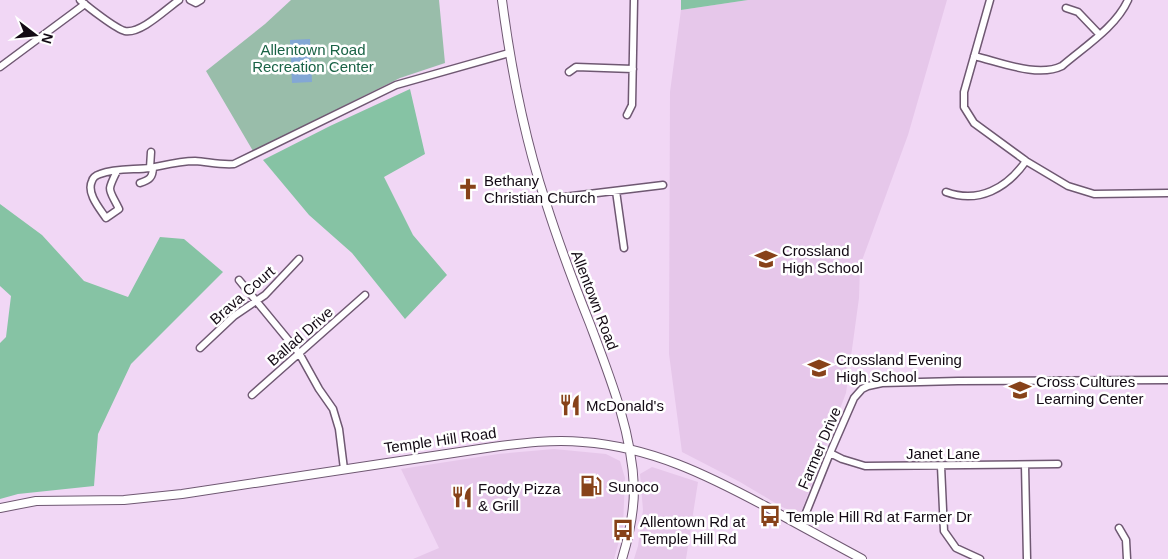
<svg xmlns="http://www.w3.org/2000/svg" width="1168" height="559" font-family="Arial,sans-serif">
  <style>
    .built { fill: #e6c7ea }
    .green { fill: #99bdaa }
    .forest { fill: #86c3a4 }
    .water { fill: #83a7d5 }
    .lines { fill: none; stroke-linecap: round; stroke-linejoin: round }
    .minor-casing { stroke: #6f5872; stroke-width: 9 }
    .major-casing { stroke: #6f5872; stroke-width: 10 }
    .minor { stroke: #fff; stroke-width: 6 }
    .major { stroke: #fff; stroke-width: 8 }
    .labels { text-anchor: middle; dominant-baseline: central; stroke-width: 5; stroke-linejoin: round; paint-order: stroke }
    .park-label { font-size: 15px; fill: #1a6346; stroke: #fff }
    .poi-label { font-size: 15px; fill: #130a14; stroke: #fff; text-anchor: start }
    .street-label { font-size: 15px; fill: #130a14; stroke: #fff }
  </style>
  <rect width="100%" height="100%" fill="#f1d7f5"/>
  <!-- built -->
  <path class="built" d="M 748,0 L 947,0 L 908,135 L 860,266 L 859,298 L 846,393 L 800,515 L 782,507 L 740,482 L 682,452 L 669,354 L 670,92 L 681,10 Z
    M 554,449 L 606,454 L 620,461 L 625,478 L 623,527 L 614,559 L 413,559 L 439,548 L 401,469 L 498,454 Z
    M 652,467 L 698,482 L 686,559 L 634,559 L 638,546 L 643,510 L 640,474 Z"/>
  <!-- green -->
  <path class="green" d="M 291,0 L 439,0 L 445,63 L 400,78 L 253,151 L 206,71 L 265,24 Z"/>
  <!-- forest -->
  <path class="forest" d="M 681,0 L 748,0 L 681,10 Z
    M 410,89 L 425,154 L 384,177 L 413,235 L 447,275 L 405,319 L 352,253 L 309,215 L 263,160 L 330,126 Z
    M 0,204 L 42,235 L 84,281 L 128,297 L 160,237 L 184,239 L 223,272 L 131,364 L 98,434 L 94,486 L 18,494 L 0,499 L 0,343 L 6,337 L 11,296 L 0,286 Z"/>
  <!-- water -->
  <path class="water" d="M 310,39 L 312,82 L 292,83 L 290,40 Z"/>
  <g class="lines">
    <!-- minor casing -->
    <g class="minor-casing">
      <path id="minor" d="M 80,0 C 88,7 116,29 125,31 C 141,34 166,9 179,0
        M 190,0 L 196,3 L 201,0
        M 990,0 L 964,92 L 964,107 L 974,123 L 1026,161 L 1068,186 L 1094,194 L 1168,193
        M 1066,8 L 1078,12 L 1099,34
        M 974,56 C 1000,62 1038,78 1062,66 C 1084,47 1116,27 1128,0
        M 0,67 L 85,4
        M 569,72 L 576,67 L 633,69
        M 627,115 L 632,105 L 634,0
        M 150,168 L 151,152
        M 117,171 C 106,193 109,188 119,209 L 106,218 C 100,209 86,193 92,181 C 93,177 97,175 100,174 C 116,168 134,170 150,168 C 165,165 180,161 195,161 C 209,162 219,165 234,164 L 396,85 L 509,53
        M 140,183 C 149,180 153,178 153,167
        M 616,191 L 624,248
        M 946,192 C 979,204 1007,188 1026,161
        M 545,202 L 564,197 L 663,185
        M 239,280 L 299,353 L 319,389 L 333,409 L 339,429 L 344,469
        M 200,348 L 234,316 L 265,295 L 299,259
        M 252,395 L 365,295
        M 830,453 L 842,459 L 865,466 L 1058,464
        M 1025,465 L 1027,559
        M 941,466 L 944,531 L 956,548 L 980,559
        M 801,525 L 830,453 L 854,398 L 862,389 L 868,386 L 882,383 L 958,381 L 1168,380
        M 1119,528 L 1126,540 L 1127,559"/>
    </g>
    <!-- major casing -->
    <g class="major-casing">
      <path id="major" d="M 502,0 C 511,69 524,137 546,203 C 559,244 574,284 590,324 C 610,377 632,432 634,488 C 634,513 629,536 622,559
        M 0,508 L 36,501 L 124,500 L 182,494 L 493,447 C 523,443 553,439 583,442 C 651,447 707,475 765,506 C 797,524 829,541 862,559"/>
    </g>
    <!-- minor -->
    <use href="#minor" class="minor"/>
    <!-- major -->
    <use href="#major" class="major"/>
  </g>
  <!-- icons -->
  <defs>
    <g id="church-bare" transform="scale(1.725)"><path d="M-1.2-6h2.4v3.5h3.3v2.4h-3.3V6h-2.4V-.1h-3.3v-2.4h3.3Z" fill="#874219" stroke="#fff" stroke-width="2.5" paint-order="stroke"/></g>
    <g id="school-bare" transform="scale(1.725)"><path d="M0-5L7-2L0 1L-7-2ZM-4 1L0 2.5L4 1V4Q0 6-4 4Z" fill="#874219" stroke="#fff" stroke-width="2.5" paint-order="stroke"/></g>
    <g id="restaurant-bare" transform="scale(1.725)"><path d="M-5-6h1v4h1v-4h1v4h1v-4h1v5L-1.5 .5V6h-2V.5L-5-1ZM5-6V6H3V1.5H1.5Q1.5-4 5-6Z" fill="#874219" stroke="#fff" stroke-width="2.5" paint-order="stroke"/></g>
    <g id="fuel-bare" transform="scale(1.725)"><path d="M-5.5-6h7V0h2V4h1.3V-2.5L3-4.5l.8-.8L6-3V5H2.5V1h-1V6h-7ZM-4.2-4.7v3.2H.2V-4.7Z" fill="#874219" stroke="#fff" stroke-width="2.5" paint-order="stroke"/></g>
    <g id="bus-bare" transform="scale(1.725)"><path d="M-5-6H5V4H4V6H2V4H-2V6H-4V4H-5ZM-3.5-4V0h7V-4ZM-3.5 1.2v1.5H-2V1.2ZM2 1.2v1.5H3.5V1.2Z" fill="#874219" stroke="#fff" stroke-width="2.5" paint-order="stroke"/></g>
  </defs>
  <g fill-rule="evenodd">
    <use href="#church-bare" x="468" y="189"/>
    <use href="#school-bare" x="766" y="259"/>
    <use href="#school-bare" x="819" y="368"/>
    <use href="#school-bare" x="1020" y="390"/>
    <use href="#restaurant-bare" x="570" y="405"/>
    <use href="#fuel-bare" x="591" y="486"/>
    <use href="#restaurant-bare" x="462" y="497"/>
    <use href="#bus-bare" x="770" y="516"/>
    <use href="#bus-bare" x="623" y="530"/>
  </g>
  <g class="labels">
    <!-- park labels -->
    <g class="park-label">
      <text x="313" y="49">Allentown Road<tspan x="313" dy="17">Recreation Center</tspan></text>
    </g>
    <!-- poi labels -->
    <g class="poi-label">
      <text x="484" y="180">Bethany<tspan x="484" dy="17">Christian Church</tspan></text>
      <text x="782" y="250">Crossland<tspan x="782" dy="17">High School</tspan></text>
      <text x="836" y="359">Crossland Evening<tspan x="836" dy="17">High School</tspan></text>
      <text x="1036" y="381">Cross Cultures<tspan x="1036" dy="17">Learning Center</tspan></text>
      <text x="586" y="405">McDonald's</text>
      <text x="608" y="486">Sunoco</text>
      <text x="478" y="488">Foody Pizza<tspan x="478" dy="17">&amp; Grill</tspan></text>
      <text x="786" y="516">Temple Hill Rd at Farmer Dr</text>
      <text x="640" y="521">Allentown Rd at<tspan x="640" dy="17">Temple Hill Rd</tspan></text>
    </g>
    <!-- street labels -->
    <g class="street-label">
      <text transform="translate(242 295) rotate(-41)">Brava Court</text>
      <text transform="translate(595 300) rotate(69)">Allentown Road</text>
      <text transform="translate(300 336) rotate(-41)">Ballad Drive</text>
      <text transform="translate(440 440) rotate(-8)">Temple Hill Road</text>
      <text transform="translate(819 448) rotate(-67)">Farmer Drive</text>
      <text x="943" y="453">Janet Lane</text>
    </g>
  </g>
  <!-- north arrow -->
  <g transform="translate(35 35) rotate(106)" stroke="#ffffff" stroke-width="4" paint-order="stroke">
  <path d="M0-4L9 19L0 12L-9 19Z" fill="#130a14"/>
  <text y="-8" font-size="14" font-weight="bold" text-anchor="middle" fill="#130a14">N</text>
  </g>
</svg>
